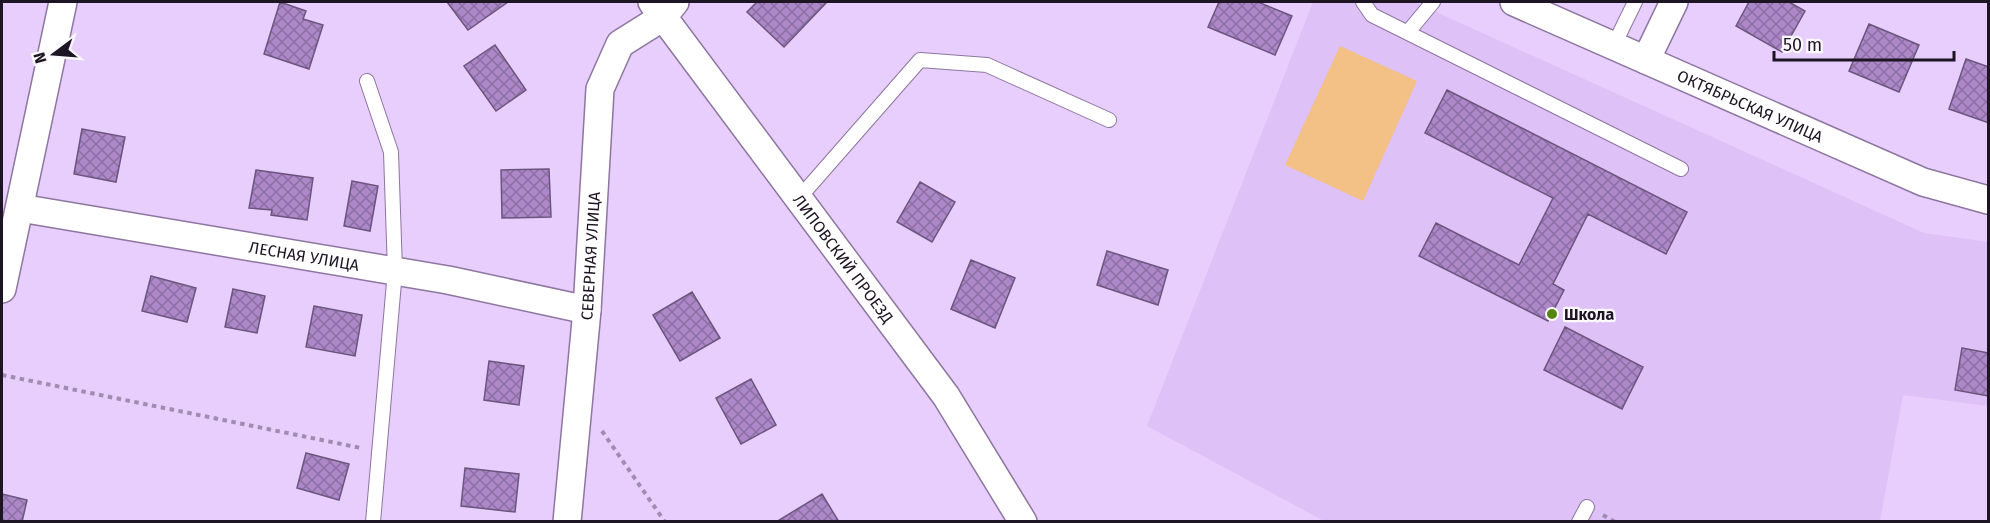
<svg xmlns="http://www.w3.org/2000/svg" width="1990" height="523" font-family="'Fira Sans',sans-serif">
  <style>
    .built { fill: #dec1f6 }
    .pitch { fill: #f3c086 }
    .building { fill: url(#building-cross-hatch); stroke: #6b557d; stroke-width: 1.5 }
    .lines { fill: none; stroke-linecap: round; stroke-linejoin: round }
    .lane-casing { stroke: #8d76a0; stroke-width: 16 }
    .street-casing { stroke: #8d76a0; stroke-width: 30 }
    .path { stroke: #a08cb0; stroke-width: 4; stroke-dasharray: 4.5 4.5; stroke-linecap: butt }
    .lane { stroke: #fff; stroke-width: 14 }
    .street { stroke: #fff; stroke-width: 27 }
    .poi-dot { fill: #58830c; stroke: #fcf9fe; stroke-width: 2 }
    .labels { text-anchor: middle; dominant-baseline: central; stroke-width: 4.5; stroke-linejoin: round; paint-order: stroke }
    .street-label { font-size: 16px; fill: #1d1424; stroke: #fcf9fe }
    .poi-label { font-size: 16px; font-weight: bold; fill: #1d1424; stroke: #fcf9fe; text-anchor: start }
  </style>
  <defs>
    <pattern id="building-cross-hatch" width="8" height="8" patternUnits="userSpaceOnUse" patternTransform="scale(1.5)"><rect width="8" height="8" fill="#ad88c9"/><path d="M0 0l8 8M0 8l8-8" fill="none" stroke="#8c6ea3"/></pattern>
  </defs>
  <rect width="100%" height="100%" fill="#e7cefc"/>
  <!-- built -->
  <path class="built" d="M 1313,2 L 1414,2 L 1924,233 L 1988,242 L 1988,406 L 1903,395 L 1880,521 L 1324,521 L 1147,426 Z"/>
  <!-- pitch -->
  <path class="pitch" d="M 1340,46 L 1417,81 L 1363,201 L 1285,165 Z"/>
  <!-- building -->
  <path class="building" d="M 280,2 L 306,11 L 303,19 L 323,25 L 309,69 L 264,54 Z
    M 447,2 L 508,2 L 468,30 Z
    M 757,2 L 827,2 L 784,47 L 747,12 Z
    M 1219,2 L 1258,2 L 1292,16 L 1275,55 L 1208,27 Z
    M 1749,2 L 1789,2 L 1805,11 L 1782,52 L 1736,26 Z
    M 1869,24 L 1919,45 L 1899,92 L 1849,71 Z
    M 495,45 L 526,90 L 496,111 L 464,66 Z
    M 1966,59 L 1989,67 L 1989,123 L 1949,109 Z
    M 1447,90 L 1687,212 L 1666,254 L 1588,214 L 1553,284 L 1564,290 L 1548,321 L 1419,256 L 1436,223 L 1519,265 L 1553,198 L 1425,133 Z
    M 82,129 L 125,137 L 116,182 L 74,174 Z
    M 549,169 L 551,217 L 502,218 L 501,170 Z
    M 256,170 L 313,178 L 307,220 L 271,215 L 272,210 L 249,208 Z
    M 352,181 L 378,186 L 370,231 L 344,226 Z
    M 920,182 L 955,202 L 932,242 L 897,222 Z
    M 1107,251 L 1168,270 L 1158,305 L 1097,285 Z
    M 971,260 L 1015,278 L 995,328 L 951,309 Z
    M 151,276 L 196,288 L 187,322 L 142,311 Z
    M 233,289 L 265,296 L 257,333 L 225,327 Z
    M 692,292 L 720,338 L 680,361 L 653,315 Z
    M 314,306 L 362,315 L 355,356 L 306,347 Z
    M 1565,327 L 1643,367 L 1622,409 L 1544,370 Z
    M 1962,348 L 1989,353 L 1989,396 L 1955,390 Z
    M 489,361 L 524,366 L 519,405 L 484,400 Z
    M 751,379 L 776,425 L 741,444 L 716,398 Z
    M 306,453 L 349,464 L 339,500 L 297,488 Z
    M 465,468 L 519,474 L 515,512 L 461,506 Z
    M 2,494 L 27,500 L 22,522 L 2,522 Z
    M 822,494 L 839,522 L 776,522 Z"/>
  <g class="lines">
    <!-- lane casing -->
    <g class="lane-casing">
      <path id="lane" d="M 1363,2 L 1372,15 L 1681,169
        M 1408,32 L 1433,2
        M 1613,47 L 1635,2
        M 367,81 L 391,152 L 395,271 L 373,522
        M 800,197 L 920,60 L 987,65 L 1109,120
        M 1579,522 L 1587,507"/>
    </g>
    <!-- street casing -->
    <g class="street-casing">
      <g id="street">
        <path id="s1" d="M 652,2 L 946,396 L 1023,522"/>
        <path id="s2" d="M 1514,2 L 1923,182 L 1988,200"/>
        <path d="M 1646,60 L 1674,2"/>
        <path id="s3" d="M 20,208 L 448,280 L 587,310"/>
        <path d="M 2,289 L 63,2"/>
        <path id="s4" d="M 567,522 L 587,310 L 600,89 L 620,44 L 663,17 L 675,2"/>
      </g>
    </g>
    <!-- path -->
    <path class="path" d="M 2,375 L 361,448
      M 602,431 L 665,522
      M 1603,515 L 1615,522"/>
    <!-- lane -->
    <use href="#lane" class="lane"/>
    <!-- street -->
    <use href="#street" class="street"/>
  </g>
  <!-- markers -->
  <circle class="poi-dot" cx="1552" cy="314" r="6"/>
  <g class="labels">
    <!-- street labels -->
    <g class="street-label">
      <text stroke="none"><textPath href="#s2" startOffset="258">ОКТЯБРЬСКАЯ УЛИЦА</textPath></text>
      <text stroke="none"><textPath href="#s4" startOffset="267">СЕВЕРНАЯ УЛИЦА</textPath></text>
      <text stroke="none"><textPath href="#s3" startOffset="288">ЛЕСНАЯ УЛИЦА</textPath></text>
      <text stroke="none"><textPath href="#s1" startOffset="320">ЛИПОВСКИЙ ПРОЕЗД</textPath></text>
    </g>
    <!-- poi labels -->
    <g class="poi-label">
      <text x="1564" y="314">Школа</text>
    </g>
  </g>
  <!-- border -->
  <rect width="1990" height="523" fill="none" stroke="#1d1424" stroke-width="6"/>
  <!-- north arrow -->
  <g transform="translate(54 54) rotate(254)" stroke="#fcf9fe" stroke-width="4.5" paint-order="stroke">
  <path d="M0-4.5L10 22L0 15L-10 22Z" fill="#1d1424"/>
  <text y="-9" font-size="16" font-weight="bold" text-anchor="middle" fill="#1d1424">N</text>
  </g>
  <!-- scale -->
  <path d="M1774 51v9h180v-9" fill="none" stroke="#1d1424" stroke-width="3"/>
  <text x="1783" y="51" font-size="18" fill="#1d1424" stroke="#fcf9fe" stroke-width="4.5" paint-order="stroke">50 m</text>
</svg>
